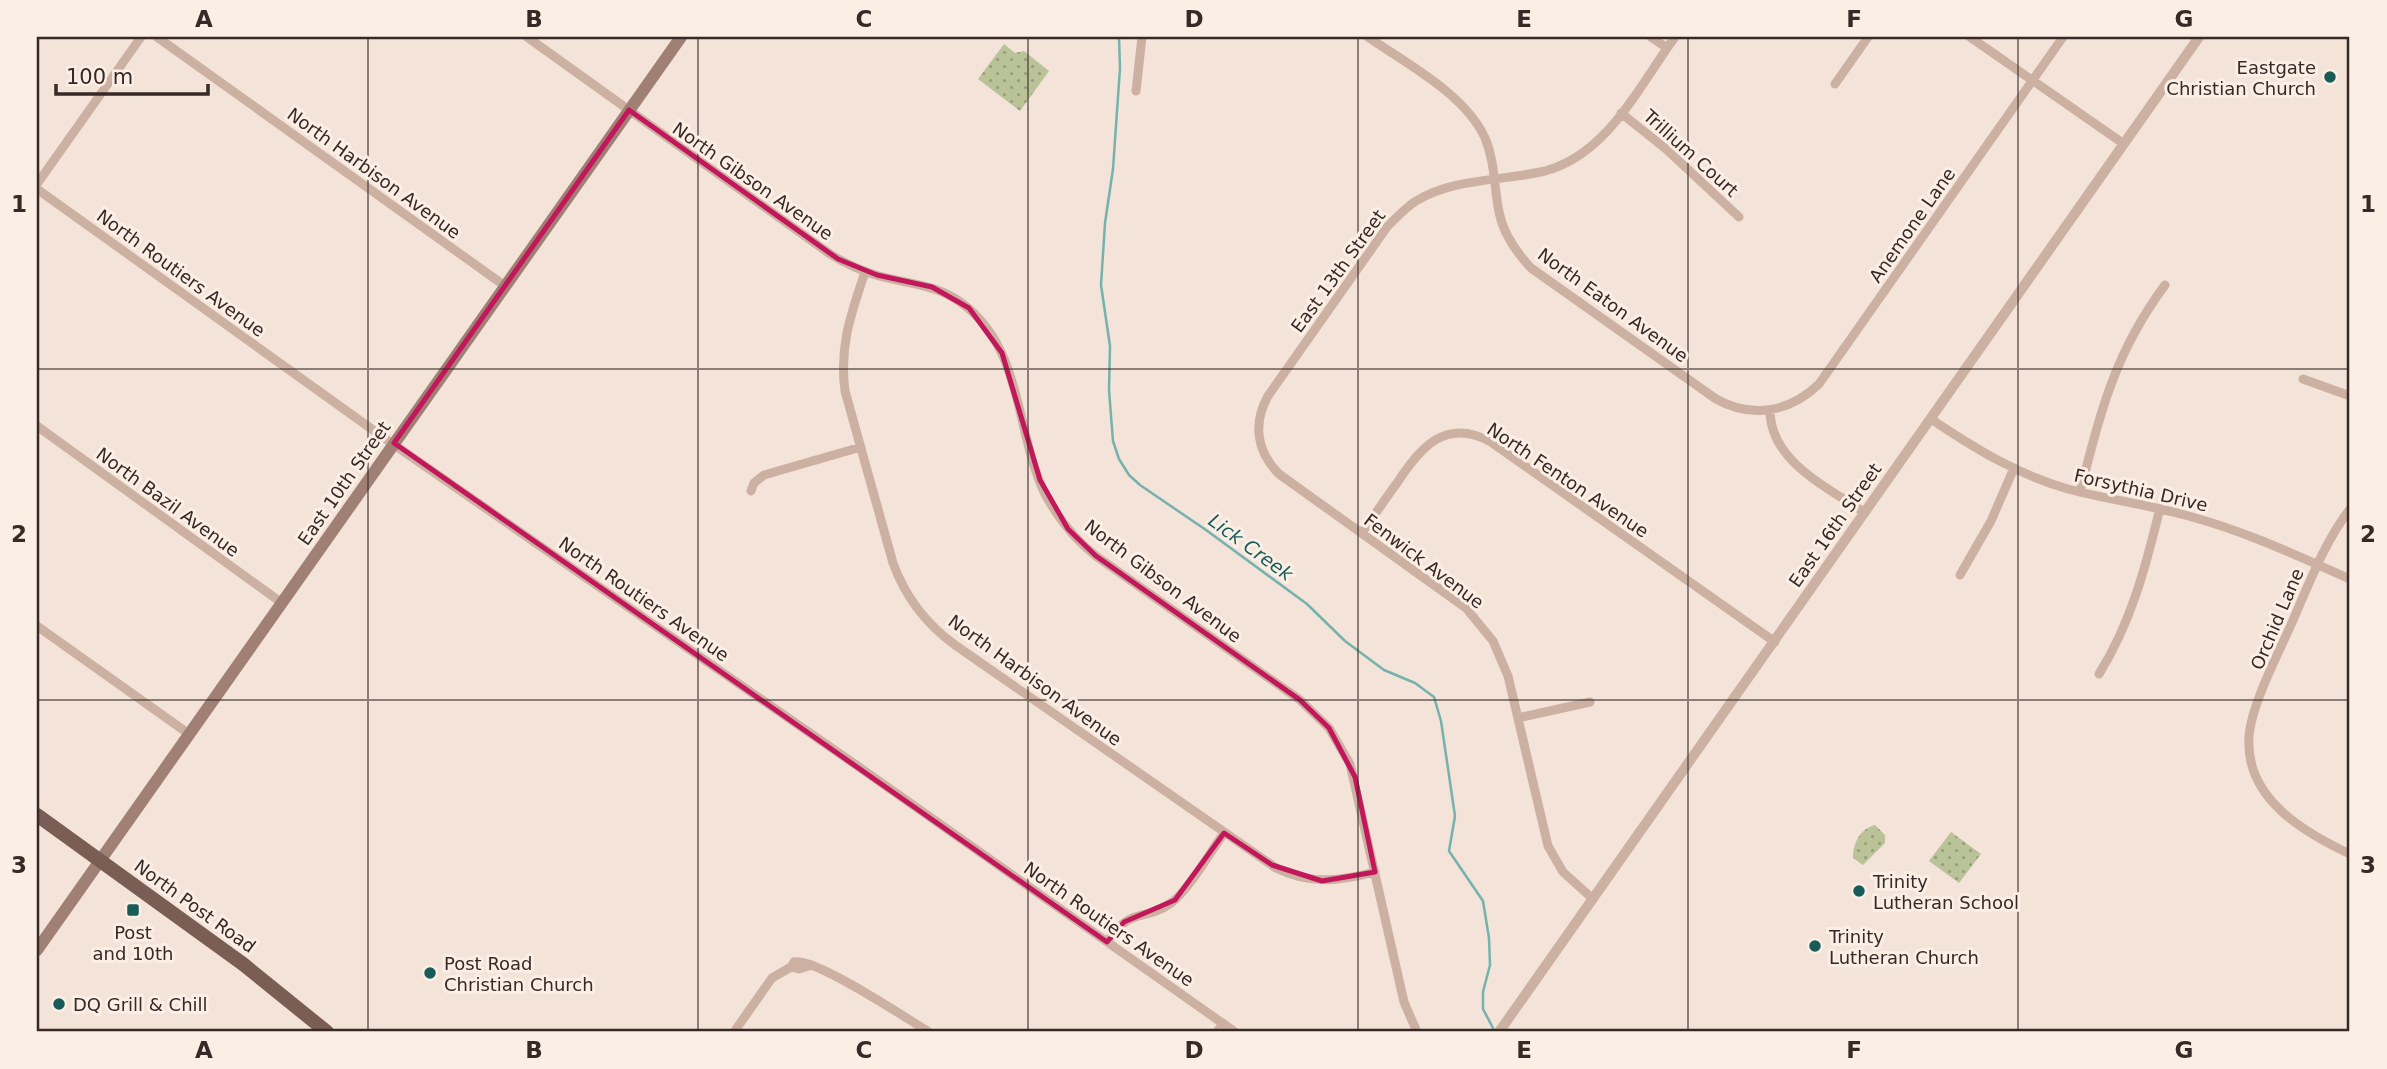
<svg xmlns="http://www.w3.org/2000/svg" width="2387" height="1069" font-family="'DejaVu Sans',sans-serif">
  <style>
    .park { fill: url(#park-dots) }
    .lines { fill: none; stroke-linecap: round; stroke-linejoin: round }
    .stream { stroke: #75b2ae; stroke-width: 2.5 }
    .minor { stroke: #ccb1a3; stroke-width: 9 }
    .tertiary { stroke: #ccb1a3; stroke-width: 10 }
    .secondary { stroke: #a08075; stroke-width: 12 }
    .primary { stroke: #7a5e56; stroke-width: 14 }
    .marked { fill: none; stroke: #c2185b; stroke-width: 5; stroke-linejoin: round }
    .grid { fill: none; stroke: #362926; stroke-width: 2; stroke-opacity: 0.55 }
    .poi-dot { fill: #185b58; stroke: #fbeee5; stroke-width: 2.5 }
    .labels { text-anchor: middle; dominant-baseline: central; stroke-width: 6; stroke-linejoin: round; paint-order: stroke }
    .poi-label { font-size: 18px; fill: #362926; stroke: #fbeee5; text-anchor: start }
    .street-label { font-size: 18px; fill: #362926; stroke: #fbeee5 }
    .water-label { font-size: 19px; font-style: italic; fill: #185b58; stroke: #fbeee5 }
    .neatline { fill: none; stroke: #362926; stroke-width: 2.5 }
    .grid-label { font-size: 23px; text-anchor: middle; font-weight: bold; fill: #362926 }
  </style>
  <defs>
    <pattern id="park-dots" width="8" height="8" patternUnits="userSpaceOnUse" patternTransform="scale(1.75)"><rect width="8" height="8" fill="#b9c397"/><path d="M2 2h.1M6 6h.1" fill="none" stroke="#979e7b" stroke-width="1.8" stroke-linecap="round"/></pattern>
  </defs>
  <rect width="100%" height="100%" fill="#f3e3d8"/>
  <!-- park -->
  <path class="park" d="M 1004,44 L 1015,53 L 1024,51 L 1049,71 L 1020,111 L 978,79 Z
    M 1875,825 L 1885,835 L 1885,843 L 1863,865 L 1853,858 C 1853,843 1860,829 1875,825 Z
    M 1951,832 L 1981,854 L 1959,883 L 1929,861 Z"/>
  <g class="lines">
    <!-- stream -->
    <path class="stream" d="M 1119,37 L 1120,68 L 1113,169 L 1105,223 L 1101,285 L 1110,346 L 1109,390 L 1113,441 L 1119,459 L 1129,475 L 1140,485 L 1206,530 L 1307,604 L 1345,641 L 1384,670 L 1415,683 L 1434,697 L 1441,721 L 1455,816 L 1449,851 L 1483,901 L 1489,938 L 1490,965 L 1483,992 L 1483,1009 L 1493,1028"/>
    <!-- minor -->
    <path class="minor" d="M 157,37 L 505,286
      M 527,37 L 830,254 C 846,264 861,271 879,276 C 913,285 940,284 968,308 C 1023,354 1016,434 1045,494 C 1058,518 1074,539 1096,556 L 1300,700 L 1329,728 L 1350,764 L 1404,1002 L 1417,1032
      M 1368,37 C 1407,64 1465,94 1485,138 C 1495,162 1494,187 1499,212 C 1503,233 1516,252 1531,268 L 1716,399 C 1752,419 1790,412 1819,384 L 2063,37
      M 1651,37 L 1667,48
      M 1970,37 L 2124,144
      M 1835,84 L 1868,37
      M 1136,91 L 1142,37
      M 1621,113 L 1666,149 L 1739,217
      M 37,184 L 141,37
      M 37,189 L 380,435 L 859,767 L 1235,1032
      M 865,272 C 851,314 839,346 845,391 L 893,563 C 905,596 926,624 955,645 L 1276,868 C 1310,885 1340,881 1375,872
      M 2303,379 L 2350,396
      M 1770,410 C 1770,462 1828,487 1865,513
      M 1931,419 C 1974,448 2018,475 2068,489 C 2109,500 2151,505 2192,517 C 2247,532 2298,556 2350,579
      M 37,426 L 282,603
      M 751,491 L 754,483 L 764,475 L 861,447
      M 2080,492 C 2101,411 2114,354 2165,285
      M 2350,509 C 2323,544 2308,587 2290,627 C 2277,656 2251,706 2249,737 C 2245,798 2303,832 2350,854
      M 1362,533 C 1374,516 1385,499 1397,483 C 1420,448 1445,417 1491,442 L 1775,642
      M 1960,575 L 1991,521 L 2014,468
      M 37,626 L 189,734
      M 2099,674 C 2131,623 2146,566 2160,508
      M 1518,718 L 1590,702
      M 1593,899 L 1563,872 L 1548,846 L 1508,676 L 1493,641 L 1466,608 L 1279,474 C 1256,451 1253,423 1268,396 L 1387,227 C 1396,218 1405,208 1416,201 C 1454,178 1502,181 1545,171 C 1608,154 1639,86 1675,37
      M 1107,942 C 1132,905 1143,923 1171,903 C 1188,891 1211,851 1224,833
      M 812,965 L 799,969 L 791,967 L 794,962 C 815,957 906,1018 929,1032
      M 734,1032 L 772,978 L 791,967
      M 1217,1032 L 1223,1023"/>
    <!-- tertiary -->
    <path class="tertiary" d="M 1499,1032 L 2199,37"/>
    <!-- secondary -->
    <path class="secondary" d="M 37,950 L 681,37"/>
    <!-- primary -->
    <path class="primary" d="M 37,815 L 243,964 L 327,1032"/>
  </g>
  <!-- marked area -->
  <path class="marked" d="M 629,110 L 838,259 L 877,275 L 932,287 L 969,308 L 1002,353 L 1040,480 L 1068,529 L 1096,556 L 1300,700 L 1329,728 L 1355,777 L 1375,872 L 1322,881 L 1272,865 L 1224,833 L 1175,900 L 1124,922 L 1107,942 L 394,443 Z"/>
  <!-- grid -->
  <path class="grid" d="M 368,37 L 368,1032M 698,37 L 698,1032M 1028,37 L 1028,1032M 1358,37 L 1358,1032M 1688,37 L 1688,1032M 2018,37 L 2018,1032M 37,369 L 2350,369M 37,700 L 2350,700"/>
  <!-- markers -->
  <g class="poi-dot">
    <circle cx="2330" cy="77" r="7"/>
    <circle cx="1859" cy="891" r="7"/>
    <rect x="126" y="903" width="14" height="14" rx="3.5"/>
    <circle cx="1815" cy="946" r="7"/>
    <circle cx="430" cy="973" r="7"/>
    <circle cx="59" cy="1004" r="7"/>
  </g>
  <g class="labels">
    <!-- poi labels -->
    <g class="poi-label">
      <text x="2316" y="67" text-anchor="end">Eastgate<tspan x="2316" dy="21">Christian Church</tspan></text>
      <text x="1873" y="881">Trinity<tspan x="1873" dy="21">Lutheran School</tspan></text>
      <text x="133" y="932" text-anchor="middle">Post<tspan x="133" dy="21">and 10th</tspan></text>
      <text x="1829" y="936">Trinity<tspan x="1829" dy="21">Lutheran Church</tspan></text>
      <text x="444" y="963">Post Road<tspan x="444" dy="21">Christian Church</tspan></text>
      <text x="73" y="1004">DQ Grill &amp; Chill</text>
    </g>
    <!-- street labels -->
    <g class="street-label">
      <text transform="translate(1691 153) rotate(42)">Trillium Court</text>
      <text transform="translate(374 173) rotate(36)">North Harbison Avenue</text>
      <text transform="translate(753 181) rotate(35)">North Gibson Avenue</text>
      <text transform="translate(1912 225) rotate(-55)">Anemone Lane</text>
      <text transform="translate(1338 271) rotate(-54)">East 13th Street</text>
      <text transform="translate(181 273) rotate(36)">North Routiers Avenue</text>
      <text transform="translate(1613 305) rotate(36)">North Eaton Avenue</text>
      <text transform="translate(1568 480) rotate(34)">North Fenton Avenue</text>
      <text transform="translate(344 483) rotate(-55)">East 10th Street</text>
      <text transform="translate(2141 490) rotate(13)">Forsythia Drive</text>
      <text transform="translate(168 502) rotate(36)">North Bazil Avenue</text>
      <text transform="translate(1835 525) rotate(-55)">East 16th Street</text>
      <text transform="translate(1424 561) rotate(37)">Fenwick Avenue</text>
      <text transform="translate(1163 581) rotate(37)">North Gibson Avenue</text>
      <text transform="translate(644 599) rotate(35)">North Routiers Avenue</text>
      <text transform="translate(2277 619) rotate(-67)">Orchid Lane</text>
      <text transform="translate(1035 680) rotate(36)">North Harbison Avenue</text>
      <text transform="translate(195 906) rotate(36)">North Post Road</text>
      <text transform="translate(1109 924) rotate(35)">North Routiers Avenue</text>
    </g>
    <!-- water labels -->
    <g class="water-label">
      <text transform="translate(1251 547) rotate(36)">Lick Creek</text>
    </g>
  </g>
  <!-- border -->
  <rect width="2387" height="1069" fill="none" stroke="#fbeee5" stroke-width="77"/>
  <!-- scale -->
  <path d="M56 84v10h152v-10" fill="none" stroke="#362926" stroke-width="3.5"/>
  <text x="66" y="84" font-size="21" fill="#362926" stroke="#fbeee5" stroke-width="5" paint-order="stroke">100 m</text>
  <rect x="38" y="38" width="2310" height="992" class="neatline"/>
  <g class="grid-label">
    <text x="204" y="27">A</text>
    <text x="534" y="27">B</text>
    <text x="864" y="27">C</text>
    <text x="1194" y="27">D</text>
    <text x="1524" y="27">E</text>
    <text x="1854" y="27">F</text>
    <text x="2184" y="27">G</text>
    <text x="19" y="212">1</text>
    <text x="2368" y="212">1</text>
    <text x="19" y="542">2</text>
    <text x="2368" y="542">2</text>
    <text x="19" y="873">3</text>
    <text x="2368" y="873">3</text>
    <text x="204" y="1058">A</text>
    <text x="534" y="1058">B</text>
    <text x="864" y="1058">C</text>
    <text x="1194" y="1058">D</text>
    <text x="1524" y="1058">E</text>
    <text x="1854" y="1058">F</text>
    <text x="2184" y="1058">G</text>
  </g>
</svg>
